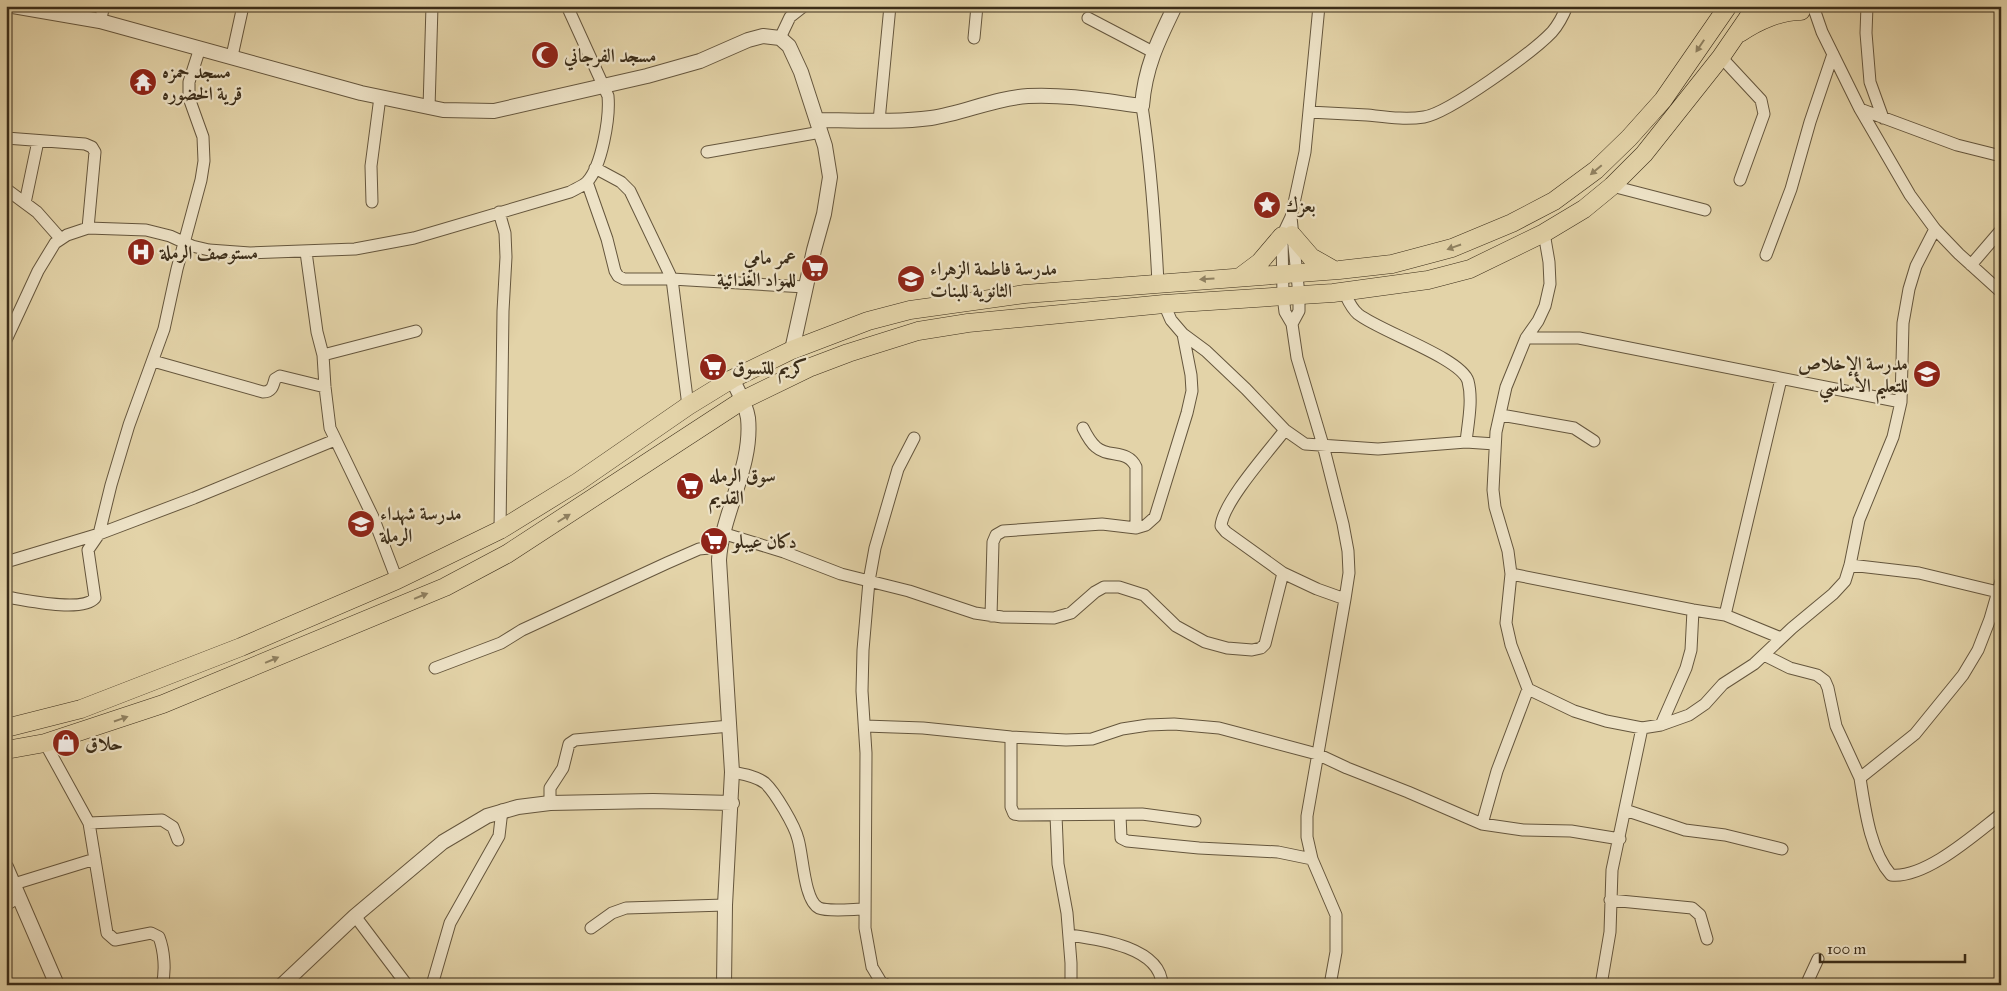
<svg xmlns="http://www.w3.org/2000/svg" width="2007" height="991" font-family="'IM FELL Great Primer',Amiri,serif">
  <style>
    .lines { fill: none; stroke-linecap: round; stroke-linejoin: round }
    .minor-casing { stroke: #65563d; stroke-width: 13 }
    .tertiary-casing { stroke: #65563d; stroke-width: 16 }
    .primary-casing { stroke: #3b2d19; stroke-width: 19 }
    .minor { stroke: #ede2c6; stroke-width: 11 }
    .tertiary { stroke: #ede2c6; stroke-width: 14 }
    .primary { stroke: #e3d3a8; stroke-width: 18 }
    .oneway { fill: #8f8060 }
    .labels { text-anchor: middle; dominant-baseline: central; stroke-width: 4.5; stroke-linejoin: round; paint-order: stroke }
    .poi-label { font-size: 19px; font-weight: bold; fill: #3b2d19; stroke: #ede2c6; text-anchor: start }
  </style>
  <rect width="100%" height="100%" fill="#e3d3a8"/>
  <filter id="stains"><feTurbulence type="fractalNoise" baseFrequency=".004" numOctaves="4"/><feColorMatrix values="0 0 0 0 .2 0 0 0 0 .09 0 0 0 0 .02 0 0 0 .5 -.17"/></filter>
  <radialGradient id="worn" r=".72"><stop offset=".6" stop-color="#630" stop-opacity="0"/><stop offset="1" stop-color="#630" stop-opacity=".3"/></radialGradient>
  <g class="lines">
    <!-- minor casing -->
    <g class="minor-casing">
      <path id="minor" d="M 1813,6 L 1822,32 L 1860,109 L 1910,195 L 1935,229 L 1959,254 L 2001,292
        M 1867,6 L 1866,33 L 1870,82 L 1883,118
        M 1088,18 L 1153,52
        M 100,21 L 104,6
        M 780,38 L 790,17 L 804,6
        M 974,38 L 977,6
        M 232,56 L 243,6
        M 1721,57 L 1761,100 L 1764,114 L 1740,180
        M 1142,106 C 1151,165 1155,223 1158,283
        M 429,108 L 432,6
        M 1860,109 L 1957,145 L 2001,156
        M 1309,112 C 1328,113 1347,114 1367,115 C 1386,117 1405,120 1424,117 C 1449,113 1533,52 1552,32 C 1559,24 1563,16 1567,6
        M 879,121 L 890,6
        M 6,138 L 85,144 L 92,147 L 95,152 L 88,228
        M 707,152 L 821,132
        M 595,168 L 621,182 L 630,191 L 672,279 L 688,406
        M 587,182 L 607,239 L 615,271 L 618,276 L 624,279 L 672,279 L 805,287
        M 1612,186 L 1705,210
        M 6,189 L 37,212 L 60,238
        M 372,202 L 371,166 L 380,97
        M 25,203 L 38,141
        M 499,212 L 505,233 L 506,257 L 503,311 L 500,530
        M 1291,217 L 1282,236 L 1283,296 L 1285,312 L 1292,324 L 1297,358 L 1323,445 L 1343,524 L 1348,551 L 1349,573 L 1345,599 L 1307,816 L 1307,837 L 1312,859 L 1336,915 L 1336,952 L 1330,985
        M 1544,233 L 1549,262 L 1550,284 L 1545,306 L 1538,321 L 1526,338 L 1506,387 L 1496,432 L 1493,490 L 1495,507 L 1508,551 L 1511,574 L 1506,623 L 1511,645 L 1528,689 L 1574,711 L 1606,721 L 1642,728 L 1661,725 L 1689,715 L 1705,704 L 1723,684 L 1754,664 L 1792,628 L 1833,594 L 1845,581 L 1850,565 L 1859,520 L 1893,437 L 1901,402 L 1903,323 L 1909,289 L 1916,266 L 1935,229
        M 306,252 L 317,332 L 323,355 L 325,387 L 330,428 L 373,517 L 397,580
        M 1766,255 L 1791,189 L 1810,122 L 1833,54
        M 1971,265 L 2001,230
        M 1344,292 C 1348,300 1351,308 1358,314 C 1379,331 1461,358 1468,381 C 1473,400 1468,423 1466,442
        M 1164,304 L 1171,320 L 1183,334 L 1206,351 L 1246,389 L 1285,430 L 1305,444 L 1378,449 L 1466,442 L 1495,444
        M 1292,324 L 1299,311 L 1299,295 L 1291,217 L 1305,152 L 1319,6
        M 1526,338 L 1579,338 L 1901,402
        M 6,340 L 38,271 L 55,243 L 67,235 L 88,228 L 146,230 L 170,236 L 192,246 L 209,250 L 250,253 L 355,249 L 414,238 L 570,192 C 575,189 583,186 587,182 C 602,166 610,117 608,96 L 567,6
        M 323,355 L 416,331
        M 153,361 L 263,392 C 272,392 273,386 275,379 L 280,376 L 325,387
        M 1501,415 L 1574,428 L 1594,441
        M 1083,428 C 1086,434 1090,442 1096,447 C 1108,458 1128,449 1136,467 L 1136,528
        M 1285,430 C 1269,451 1223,502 1221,526 L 1226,532 L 1283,573 L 1317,589 L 1345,599
        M 722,533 L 784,552 L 841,574 L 909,591 L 975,613 L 1002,617 L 1054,618 L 1071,613 L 1095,592 L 1104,587 L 1119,587 L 1144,595 L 1176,626 L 1205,642 L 1227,648 L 1252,650 L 1261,648 L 1265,644 L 1283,573
        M 6,562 L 99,534 L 194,498 L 335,440
        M 1850,565 L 1919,573 L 1998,592
        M 1511,574 L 1693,610 L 1725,615
        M 2001,581 L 1990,619 L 1978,650 L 1963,675 L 1915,734 L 1860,778 C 1865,809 1870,851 1891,875 C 1925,879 1974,835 2001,814
        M 6,597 C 25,600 82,613 95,598 L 88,550 L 99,534 L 111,485 L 129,425 L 164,329 L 177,269 L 201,180 L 204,161 L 203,137 L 189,98 L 189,82 L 200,48
        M 991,616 L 993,542 L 996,535 L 1003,531 L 1102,524 L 1136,528 L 1146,525 L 1155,517 L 1187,413 L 1192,391 L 1191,375 L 1183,334
        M 1781,638 L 1725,615 L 1781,379
        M 1764,655 L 1790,668 L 1817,675 L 1825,681 L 1828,688 L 1836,726 L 1860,778
        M 435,668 L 501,643 L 522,630 L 667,563 L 699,549 L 720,547
        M 1528,689 L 1497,771 L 1482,824 L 1523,830 L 1571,831 L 1620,839
        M 1661,725 L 1686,668 L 1691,650 L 1693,610
        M 865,726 L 923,728 L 1011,737 L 1066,740 L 1092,739 L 1122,729 L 1148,725 L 1174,724 L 1219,728 L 1317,754 L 1347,768 L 1408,792 L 1482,824
        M 1011,737 L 1011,807 L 1014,814 L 1020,815 L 1142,814 L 1195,821
        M 45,743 L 89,823 L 107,933 L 115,940 L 151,933 L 159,937 C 164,950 166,971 162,985
        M 732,772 C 743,774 756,776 765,783 C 775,792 795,826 798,839 C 803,855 804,901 819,908 C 828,912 854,909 865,909
        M 550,803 L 550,788 L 563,768 L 569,744 L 575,740 L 730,726
        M 1625,810 L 1685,830 L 1725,835 L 1782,849
        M 1056,815 L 1058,864 L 1067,913 L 1071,963 L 1071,985
        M 1120,815 L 1121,838 L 1127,841 L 1199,848 L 1278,852 L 1312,859
        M 89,823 L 162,820 L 173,827 L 178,840
        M 14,884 L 95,859
        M 1610,900 L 1692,908 L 1700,915 L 1707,939
        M 6,905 L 19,897
        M 355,916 L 407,985
        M 591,928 L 612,913 L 626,908 L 725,905
        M 1069,935 C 1098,939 1161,947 1162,985
        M 432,985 L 450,923 L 499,836 L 502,810
        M 887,985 L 881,982 L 872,967 L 865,928 L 866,753 L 862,691 L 863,650 L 869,581 L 875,548 L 898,469 L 914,438
        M 1601,985 L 1610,932 L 1612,870 L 1642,728
        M 1806,985 L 1818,959"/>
    </g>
    <!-- tertiary casing -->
    <g class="tertiary-casing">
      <path id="tertiary" d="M 13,6 L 100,21 L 361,93 L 443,110 L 494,111 L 647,76 L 700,61 L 748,40 L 763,36 L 780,38 L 789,46 L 801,72 L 825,146 L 830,177 L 824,214 L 814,250 L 792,350
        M 817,120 C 855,120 894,123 931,118 C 964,113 995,98 1028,96 C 1066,94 1104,101 1142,106 C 1145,67 1158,41 1175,6
        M 6,867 L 57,985
        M 282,985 L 355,916 L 443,842 L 487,816 L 518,807 L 550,803 L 653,801 L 732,803
        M 724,985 L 725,905 L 732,772 L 719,560 C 722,512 753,467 748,418 C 746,404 738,391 732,379"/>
    </g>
    <!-- primary casing -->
    <g class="primary-casing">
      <path id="primary" d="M 1740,33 C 1757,21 1780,11 1801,11
        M 1292,235 L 1311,257 L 1334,270
        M 1240,277 L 1260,262 L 1282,236
        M 6,728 L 81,709 L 241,647 L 397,580 L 500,530 L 578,482 L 688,406 L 732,379 L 792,350 L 868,321 L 910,310 L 1025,294 L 1339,270 L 1392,264 L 1452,248 L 1512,223 L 1554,201 L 1596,170 L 1629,138 L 1663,100 L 1728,6
        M 6,750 L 45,743 L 163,704 L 445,587 L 507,554 L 743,400 L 811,367 L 848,353 L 918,331 L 968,323 L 1164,304 L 1333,293 L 1428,280 L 1470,269 L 1544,233 L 1584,209 L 1612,186 L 1644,154 L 1721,57 L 1756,6"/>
    </g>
    <!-- minor -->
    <use href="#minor" class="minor"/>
    <!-- tertiary -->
    <use href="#tertiary" class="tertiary"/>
    <!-- primary -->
    <use href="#primary" class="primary"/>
  </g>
  <!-- one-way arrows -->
  <defs><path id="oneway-solid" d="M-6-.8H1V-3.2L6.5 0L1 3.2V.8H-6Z" transform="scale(1.25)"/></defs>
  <g class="oneway">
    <use href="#oneway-solid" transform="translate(1700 46) rotate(124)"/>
    <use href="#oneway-solid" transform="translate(1596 170) rotate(140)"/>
    <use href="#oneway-solid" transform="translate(1454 247) rotate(161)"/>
    <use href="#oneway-solid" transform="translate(1207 279) rotate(176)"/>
    <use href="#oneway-solid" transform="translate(564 518) rotate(-32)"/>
    <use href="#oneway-solid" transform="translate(421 596) rotate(-22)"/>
    <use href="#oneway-solid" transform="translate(272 660) rotate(-23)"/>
    <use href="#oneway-solid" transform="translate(121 719) rotate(-19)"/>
  </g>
  <!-- icons -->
  <defs>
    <g id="mosque-disc" transform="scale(1.4375)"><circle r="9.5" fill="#8f2418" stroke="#ede2c6"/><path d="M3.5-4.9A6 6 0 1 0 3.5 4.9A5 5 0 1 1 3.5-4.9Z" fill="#fff"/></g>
    <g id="temple-disc" transform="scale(1.4375)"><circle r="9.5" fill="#8f2418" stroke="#ede2c6"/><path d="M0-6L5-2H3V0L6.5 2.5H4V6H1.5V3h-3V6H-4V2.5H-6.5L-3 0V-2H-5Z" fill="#fff"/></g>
    <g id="sight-disc" transform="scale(1.4375)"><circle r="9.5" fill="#8f2418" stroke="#ede2c6"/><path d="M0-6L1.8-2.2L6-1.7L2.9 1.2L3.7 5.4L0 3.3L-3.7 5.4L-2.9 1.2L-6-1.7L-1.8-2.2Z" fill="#fff"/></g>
    <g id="hospital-disc" transform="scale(1.4375)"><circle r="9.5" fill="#8f2418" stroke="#ede2c6"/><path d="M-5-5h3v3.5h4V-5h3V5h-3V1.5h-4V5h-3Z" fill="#fff"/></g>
    <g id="supermarket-disc" transform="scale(1.4375)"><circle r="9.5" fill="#8f2418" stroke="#ede2c6"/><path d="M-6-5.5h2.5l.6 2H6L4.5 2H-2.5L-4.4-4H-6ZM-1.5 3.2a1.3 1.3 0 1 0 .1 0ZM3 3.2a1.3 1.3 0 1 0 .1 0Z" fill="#fff"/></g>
    <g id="school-disc" transform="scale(1.4375)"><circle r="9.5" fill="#8f2418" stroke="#ede2c6"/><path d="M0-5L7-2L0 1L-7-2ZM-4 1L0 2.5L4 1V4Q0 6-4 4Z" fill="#fff"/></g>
    <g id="shop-disc" transform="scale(1.4375)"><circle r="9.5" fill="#8f2418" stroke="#ede2c6"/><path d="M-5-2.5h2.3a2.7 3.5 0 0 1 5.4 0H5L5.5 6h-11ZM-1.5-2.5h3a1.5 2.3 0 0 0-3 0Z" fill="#fff"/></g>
  </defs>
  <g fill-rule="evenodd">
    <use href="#mosque-disc" x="545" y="55"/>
    <use href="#temple-disc" x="143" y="82"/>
    <use href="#sight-disc" x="1267" y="205"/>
    <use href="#hospital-disc" x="141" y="252"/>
    <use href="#supermarket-disc" x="815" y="268"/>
    <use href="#school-disc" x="911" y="279"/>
    <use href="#supermarket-disc" x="713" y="367"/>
    <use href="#school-disc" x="1927" y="374"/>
    <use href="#supermarket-disc" x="690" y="486"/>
    <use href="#school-disc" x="361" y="524"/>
    <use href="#supermarket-disc" x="714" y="541"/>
    <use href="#shop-disc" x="66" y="743"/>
  </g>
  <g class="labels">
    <!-- poi labels -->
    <g class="poi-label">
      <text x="564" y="55">مسجد الفرجاني</text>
      <text x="162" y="71">مسجد حمزه<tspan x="162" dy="22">قرية الخضوره</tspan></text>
      <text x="1286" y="205">بعزك</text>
      <text x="160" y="252">مستوصف الرملة</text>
      <text x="796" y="257" text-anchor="end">عمر مامي<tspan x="796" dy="22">للمواد الغذائية</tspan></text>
      <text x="930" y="268">مدرسة فاطمة الزهراء<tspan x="930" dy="22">الثانوية للبنات</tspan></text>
      <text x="1908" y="363" text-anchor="end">مدرسة الإخلاص<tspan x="1908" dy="22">للتعليم الأساسي</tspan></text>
      <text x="732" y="367">كريم للتسوق</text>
      <text x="709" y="475">سوق الرمله<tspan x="709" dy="22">القديم</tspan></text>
      <text x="380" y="513">مدرسة شهداء<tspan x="380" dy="22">الرملة</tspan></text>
      <text x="733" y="541">دكان عيبلو</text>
      <text x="85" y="743">حلاق</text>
    </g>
  </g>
  <!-- margin -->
  <rect width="2007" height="991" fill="none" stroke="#e3d3a8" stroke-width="25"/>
  <rect x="8" y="8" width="1992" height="976" fill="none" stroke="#3b2d19" stroke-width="2.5"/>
  <rect x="12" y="12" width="1982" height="966" fill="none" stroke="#3b2d19"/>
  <!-- scale -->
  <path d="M1820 954v8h145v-8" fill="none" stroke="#3b2d19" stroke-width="2.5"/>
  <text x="1827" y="954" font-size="15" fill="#3b2d19" stroke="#ede2c6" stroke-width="4" paint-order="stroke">100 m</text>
  <rect width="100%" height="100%" filter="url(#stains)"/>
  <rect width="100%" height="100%" fill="url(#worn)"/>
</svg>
